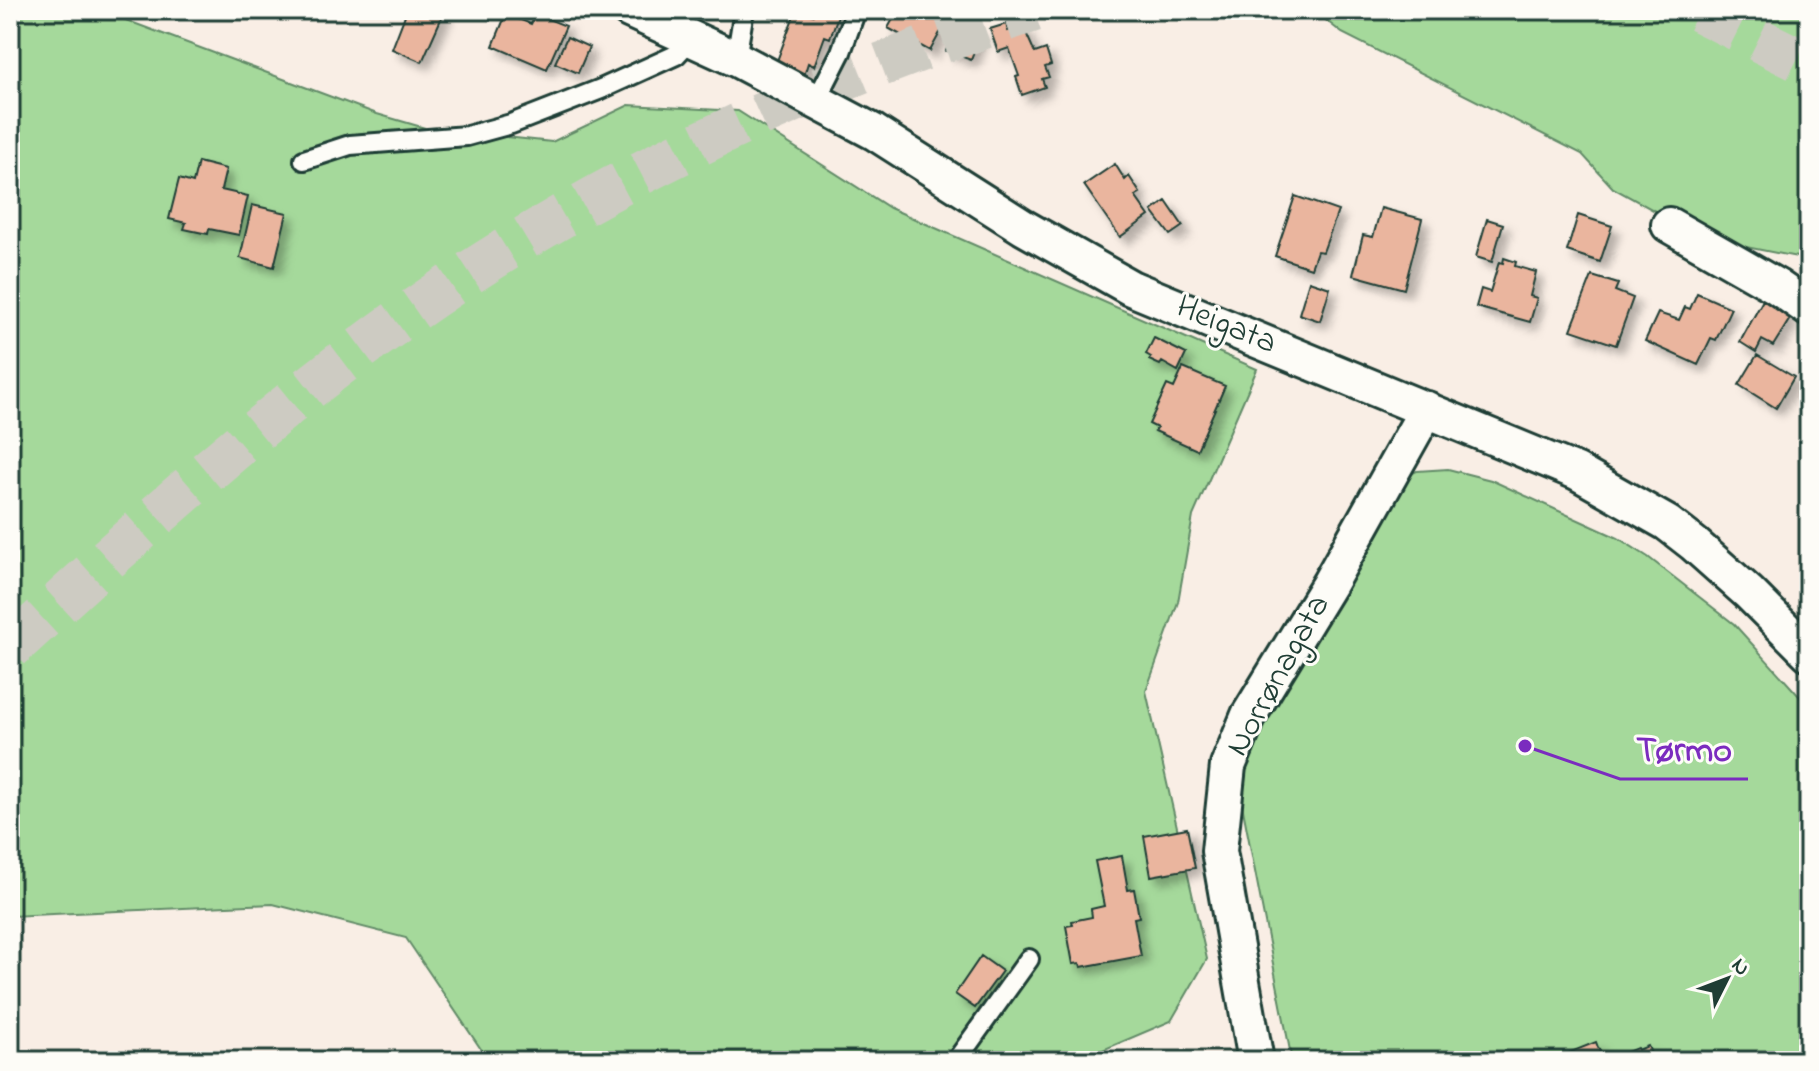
<svg xmlns="http://www.w3.org/2000/svg" width="1819" height="1071" font-family="'Indie Flower',sans-serif">
  <style>
    .green { fill: #a5d99b; stroke: #628b68; stroke-width: 2 }
    .building { fill: #eab59e; stroke: #1f3d34; stroke-width: 2; filter: url(#shadow) }
    .lines { fill: none; stroke-linecap: round; stroke-linejoin: round }
    .highway-tunnel { stroke: #cdcbc2; stroke-width: 44; stroke-dasharray: 44 22; stroke-linecap: butt }
    .lane-casing { stroke: #1f3d34; stroke-width: 24 }
    .street-casing { stroke: #1f3d34; stroke-width: 40 }
    .lane { stroke: #fdfcf7; stroke-width: 18 }
    .street { stroke: #fdfcf7; stroke-width: 34 }
    .labels { text-anchor: middle; dominant-baseline: central; stroke-width: 6; stroke-linejoin: round; paint-order: stroke }
    .street-label { font-size: 34px; fill: #1f3d34; stroke: #fdfcf7 }
    .leader { fill: none; stroke: #7b2cbf; stroke-width: 3 }
    .callout-dot { fill: #7b2cbf; stroke: #fdfcf7; stroke-width: 3 }
    .callout-label { font-size: 36px; text-anchor: middle; font-weight: bold; fill: #7b2cbf; stroke: #fdfcf7; stroke-width: 6; stroke-linejoin: round; paint-order: stroke }
  </style>
  <defs>
    <filter id="shadow"><feDropShadow dx="7" dy="7" stdDeviation="4" flood-color="#0004"/></filter>
  </defs>
  <rect width="100%" height="100%" fill="#f9eee5"/>
  <filter id="ink" filterUnits="userSpaceOnUse"><feTurbulence type="fractalNoise" baseFrequency=".0125" numOctaves="2"/><feDisplacementMap in="SourceGraphic" scale="16" xChannelSelector="R" yChannelSelector="G"/><feConvolveMatrix kernelMatrix="1 2 1 2 8 2 1 2 1" color-interpolation-filters="sRGB"/></filter>
  <g filter="url(#ink)">
    <!-- green -->
    <path class="green" d="M 10,10 L 99,10 L 377,114 L 425,128 L 552,142 L 629,105 L 738,111 L 890,208 L 1257,369 L 1193,516 L 1178,602 L 1146,691 L 1207,959 L 1171,1021 L 1077,1061 L 489,1061 L 406,938 L 273,904 L 10,916 Z
      M 1313,10 L 1809,10 L 1809,254 L 1802,258 L 1706,239 L 1613,188 L 1582,154 L 1342,33 Z
      M 1448,469 L 1491,480 L 1618,538 L 1648,557 L 1734,624 L 1809,707 L 1809,1046 L 1773,1061 L 1292,1061 L 1237,779 L 1244,714 L 1408,475 L 1417,471 Z"/>
    <!-- building -->
    <path class="building" d="M 407,10 L 445,10 L 422,62 L 392,49 Z
      M 796,10 L 813,15 L 814,10 L 840,10 L 830,38 L 825,36 L 814,66 L 808,63 L 803,79 L 774,69 Z
      M 898,10 L 929,10 L 947,20 L 930,51 L 888,28 Z
      M 506,14 L 531,24 L 536,14 L 566,26 L 547,69 L 493,46 Z
      M 955,24 L 981,34 L 971,60 L 946,51 Z
      M 1006,24 L 1008,31 L 1023,26 L 1035,53 L 1046,49 L 1051,65 L 1045,67 L 1049,77 L 1042,79 L 1045,87 L 1022,95 L 1016,77 L 1019,76 L 1009,48 L 998,52 L 990,29 Z
      M 567,37 L 589,47 L 578,73 L 555,63 Z
      M 198,162 L 226,169 L 221,190 L 248,196 L 239,235 L 209,229 L 208,234 L 184,229 L 186,223 L 169,219 L 179,179 L 193,183 Z
      M 1115,164 L 1125,180 L 1129,176 L 1140,193 L 1135,196 L 1149,216 L 1120,237 L 1084,185 Z
      M 1295,196 L 1338,211 L 1323,252 L 1317,251 L 1311,268 L 1275,256 Z
      M 1166,201 L 1183,226 L 1170,235 L 1152,211 Z
      M 252,205 L 287,213 L 274,267 L 240,258 Z
      M 1381,208 L 1422,219 L 1404,289 L 1353,275 L 1363,235 L 1373,237 Z
      M 1578,215 L 1612,226 L 1600,262 L 1567,251 Z
      M 1487,219 L 1503,224 L 1492,262 L 1476,257 Z
      M 1504,258 L 1516,262 L 1515,266 L 1536,272 L 1530,296 L 1537,298 L 1530,322 L 1476,307 L 1481,289 L 1490,292 L 1499,262 L 1503,263 Z
      M 1592,276 L 1618,284 L 1615,291 L 1633,298 L 1616,345 L 1571,330 Z
      M 1309,281 L 1330,288 L 1320,321 L 1299,314 Z
      M 1697,293 L 1731,308 L 1716,340 L 1711,338 L 1698,365 L 1645,341 L 1658,313 L 1679,320 L 1685,307 L 1690,309 Z
      M 1763,300 L 1791,317 L 1773,346 L 1762,340 L 1756,352 L 1740,342 Z
      M 1154,338 L 1186,354 L 1178,371 L 1162,362 L 1160,365 L 1149,360 L 1151,357 L 1146,354 Z
      M 1757,355 L 1794,377 L 1776,408 L 1739,385 Z
      M 1183,368 L 1225,386 L 1197,450 L 1155,431 L 1157,428 L 1149,424 L 1167,385 L 1174,388 Z
      M 1187,828 L 1195,868 L 1151,876 L 1144,836 Z
      M 1122,856 L 1128,890 L 1134,889 L 1139,917 L 1134,918 L 1141,956 L 1081,967 L 1080,963 L 1073,964 L 1066,926 L 1073,925 L 1072,921 L 1092,917 L 1091,909 L 1104,906 L 1095,861 Z
      M 981,956 L 1002,971 L 975,1008 L 955,994 Z
      M 1596,1042 L 1603,1061 L 1563,1061 L 1561,1056 Z
      M 1648,1046 L 1654,1061 L 1605,1061 L 1637,1048 L 1638,1050 Z"/>
    <g class="lines">
      <!-- highway-tunnel -->
      <path class="highway-tunnel" d="M 1699,10 L 1809,65
        M 10,648 C 129,539 248,431 379,335 C 577,190 801,86 1034,10"/>
      <!-- lane casing -->
      <g class="lane-casing">
        <path id="lane" d="M 736,59 L 744,10
          M 816,101 L 841,52 L 856,10
          M 304,160 L 350,145 L 467,136 L 511,124 L 601,89 L 676,55 L 691,39
          M 956,1061 L 1029,959"/>
      </g>
      <!-- street casing -->
      <g class="street-casing">
        <path id="street" d="M 629,10 L 736,59 L 874,132 L 1023,227 L 1131,288 L 1577,472 L 1667,523 L 1694,544 L 1749,593 L 1809,653
          M 1669,225 L 1776,286 L 1809,309
          M 1256,1061 L 1219,851 L 1228,766 L 1249,715 L 1329,584 L 1427,409"/>
      </g>
      <!-- lane -->
      <use href="#lane" class="lane"/>
      <!-- street -->
      <use href="#street" class="street"/>
    </g>
  </g>
  <g class="labels">
    <!-- street labels -->
    <g class="street-label">
      <text transform="translate(1226 326) rotate(22)">Heigata</text>
      <text transform="translate(1279 676) rotate(-61)">Norrønagata</text>
    </g>
  </g>
  <!-- callouts -->
  <path class="leader" d="M1525 746L1620 779H1748"/>
  <circle class="callout-dot" cx="1525" cy="746" r="8"/>
  <g class="callout-label">
    <text x="1684" y="761">Tørmo</text>
  </g>
  <!-- margin -->
  <rect width="1819" height="1071" fill="none" stroke="#fdfcf7" stroke-width="40"/>
  <rect x="20" y="20" width="1779" height="1031" fill="none" stroke="#1f3d34" stroke-width="3" filter="url(#ink)"/>
  <!-- north arrow -->
  <g transform="translate(1727 979) rotate(48)" stroke="#fdfcf7" stroke-width="6" paint-order="stroke">
  <path d="M0-6L14 30L0 20L-14 30Z" fill="#1f3d34"/>
  <text y="-12" font-size="22" font-weight="bold" text-anchor="middle" fill="#1f3d34">N</text>
  </g>
</svg>
